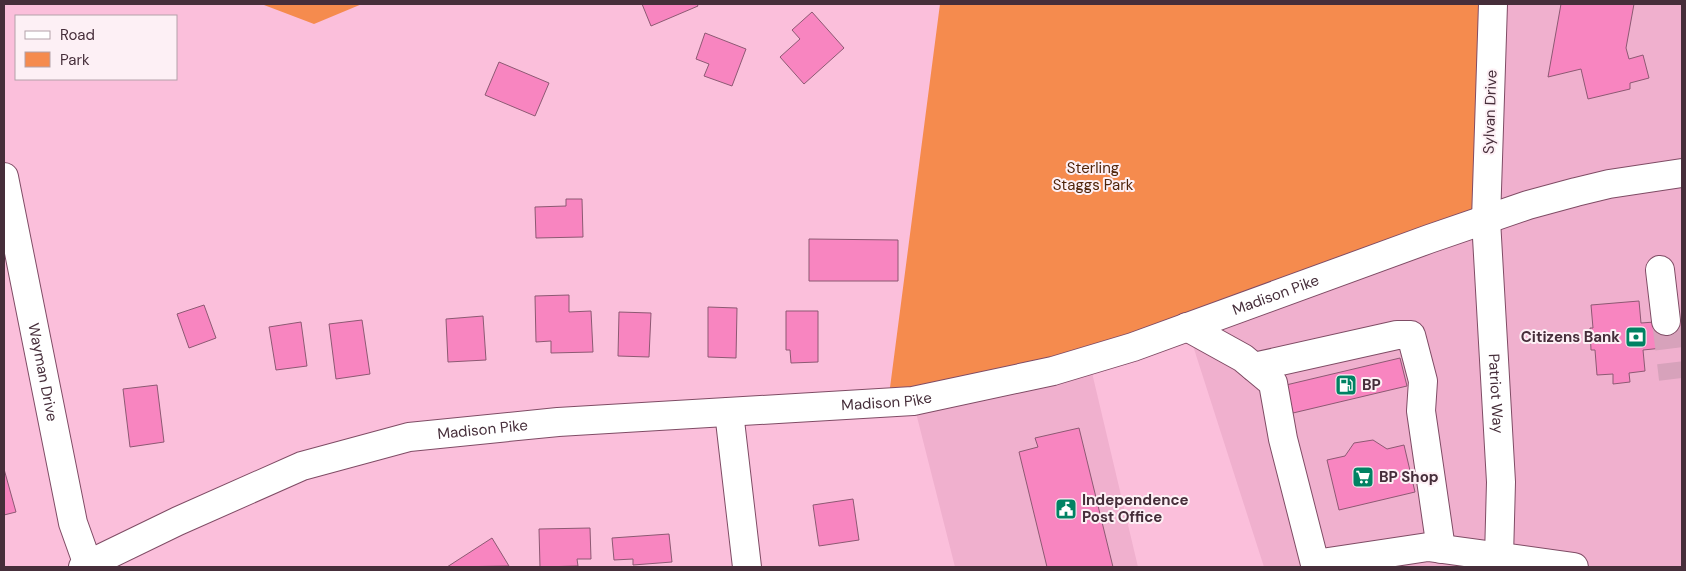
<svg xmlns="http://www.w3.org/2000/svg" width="1686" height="571" font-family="'DM Sans',sans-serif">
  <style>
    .built { fill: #f0b0ce }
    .green { fill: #f58b4e }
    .building { fill: #f885c0; stroke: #8d5973 }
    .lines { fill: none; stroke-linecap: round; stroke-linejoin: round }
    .minor-tunnel { stroke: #d7a2bb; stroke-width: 28; stroke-dasharray: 28 14; stroke-linecap: butt }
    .minor-casing { stroke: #7f4c65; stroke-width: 30 }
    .major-casing { stroke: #7f4c65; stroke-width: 30 }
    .minor { stroke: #fff; stroke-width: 28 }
    .major { stroke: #fff; stroke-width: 28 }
    .labels { text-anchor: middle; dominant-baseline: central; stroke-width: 4; stroke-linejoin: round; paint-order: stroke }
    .street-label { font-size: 15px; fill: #462e3a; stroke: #fdf0f5 }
    .park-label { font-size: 15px; fill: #50250a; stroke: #fdf0f5 }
    .poi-label { font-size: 15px; font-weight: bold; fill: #462e3a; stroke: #fdf0f5; text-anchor: start }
  </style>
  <rect width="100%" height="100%" fill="#fbbfdb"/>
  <!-- built -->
  <path class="built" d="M 1493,4 L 1682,4 L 1682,567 L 1264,567 L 1187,327 Z
    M 1089,360 L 1138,567 L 955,567 L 913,401 Z"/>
  <!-- green -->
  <path class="green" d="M 264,4 L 362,4 L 314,24 L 264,5 Z
    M 940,4 L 1493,4 L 1486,220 L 1133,347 L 888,403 Z"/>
  <!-- building -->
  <path class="building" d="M 642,4 L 697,4 L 698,6 L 651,26 Z
    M 1561,4 L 1634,4 L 1626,48 L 1629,59 L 1643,55 L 1649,78 L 1630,83 L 1630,89 L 1588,99 L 1581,69 L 1548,77 Z
    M 812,12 L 844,48 L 804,84 L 780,57 L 800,39 L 792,30 Z
    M 705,33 L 746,49 L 732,86 L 704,76 L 709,64 L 696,59 Z
    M 499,62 L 549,83 L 535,116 L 485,95 Z
    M 566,199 L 582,199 L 583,237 L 536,238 L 535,207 L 566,206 Z
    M 809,239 L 898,240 L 898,281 L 809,281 Z
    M 569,295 L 569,312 L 591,311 L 593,352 L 551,353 L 551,341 L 536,342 L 535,296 Z
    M 1639,301 L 1641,323 L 1682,320 L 1682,346 L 1643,350 L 1645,371 L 1629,373 L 1630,382 L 1613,384 L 1613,374 L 1597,375 L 1595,350 L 1591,350 L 1590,328 L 1593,328 L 1591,305 Z
    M 204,305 L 216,338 L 189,348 L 177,314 Z
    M 708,307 L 737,308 L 736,358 L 708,357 Z
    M 786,311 L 818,311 L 818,362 L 791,363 L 790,350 L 786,350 Z
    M 619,312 L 651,313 L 649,357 L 618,356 Z
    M 483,316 L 486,360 L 448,362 L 446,319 Z
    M 362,320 L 370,374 L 336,379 L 329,324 Z
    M 301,322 L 307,366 L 276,370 L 269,327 Z
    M 1400,358 L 1407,386 L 1293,413 L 1286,385 Z
    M 157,385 L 164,442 L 130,447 L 123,389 Z
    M 1079,428 L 1113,567 L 1047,567 L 1019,452 L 1038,447 L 1035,438 Z
    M 1373,440 L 1387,449 L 1404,445 L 1415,492 L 1339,510 L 1327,460 L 1345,456 L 1354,443 Z
    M 4,469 L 16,512 L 4,515 Z
    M 853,499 L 859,540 L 819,546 L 813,505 Z
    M 590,528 L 591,559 L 577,559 L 578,566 L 540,567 L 539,529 Z
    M 669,534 L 672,562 L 633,565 L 633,559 L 614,560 L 612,538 Z
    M 492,538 L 509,566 L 448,567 L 447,567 Z"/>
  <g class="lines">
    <!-- minor-tunnel -->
    <path class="minor-tunnel" d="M 1666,321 L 1673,379"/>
    <!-- minor casing -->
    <g class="minor-casing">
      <g id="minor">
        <path id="s1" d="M 1493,4 L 1486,220 L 1501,482 L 1499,557 L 1497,567"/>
        <path id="s2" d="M 4,177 L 73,523 L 88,565"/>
        <path d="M 1660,270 L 1666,321"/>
        <path d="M 1187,327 L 1243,358 L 1273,383 L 1283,439 L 1315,564 L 1428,547 L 1574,567"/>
        <path d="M 1254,367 L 1397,335 L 1411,335 L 1423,381 L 1421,411 L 1441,549"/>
        <path d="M 729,412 L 747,567"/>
      </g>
    </g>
    <!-- major casing -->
    <g class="major-casing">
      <g id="major">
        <path id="s3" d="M 83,567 L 178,521 L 302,466 L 409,437 L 558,422 L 913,401 L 1053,371 L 1133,347 L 1429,239 L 1528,205 L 1576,192 L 1609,184 L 1682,173"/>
      </g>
    </g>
    <!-- minor -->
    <use href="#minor" class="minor"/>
    <!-- major -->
    <use href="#major" class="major"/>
  </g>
  <!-- icons -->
  <defs>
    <g id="bank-square" transform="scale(1.125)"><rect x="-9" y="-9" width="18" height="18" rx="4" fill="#008263" stroke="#fdf0f5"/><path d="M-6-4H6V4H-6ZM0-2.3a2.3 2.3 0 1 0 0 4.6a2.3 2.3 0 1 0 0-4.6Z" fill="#fff"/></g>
    <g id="fuel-square" transform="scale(1.125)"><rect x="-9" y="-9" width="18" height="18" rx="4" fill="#008263" stroke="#fdf0f5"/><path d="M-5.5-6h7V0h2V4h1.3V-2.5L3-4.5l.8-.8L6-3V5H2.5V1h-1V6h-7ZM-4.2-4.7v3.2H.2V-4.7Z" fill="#fff"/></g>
    <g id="supermarket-square" transform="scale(1.125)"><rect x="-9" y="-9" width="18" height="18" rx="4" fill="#008263" stroke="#fdf0f5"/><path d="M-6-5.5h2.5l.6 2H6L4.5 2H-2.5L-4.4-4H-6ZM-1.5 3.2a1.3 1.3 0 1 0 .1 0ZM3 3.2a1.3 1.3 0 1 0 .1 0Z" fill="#fff"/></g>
    <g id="civic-square" transform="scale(1.125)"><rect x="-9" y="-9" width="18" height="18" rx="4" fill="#008263" stroke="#fdf0f5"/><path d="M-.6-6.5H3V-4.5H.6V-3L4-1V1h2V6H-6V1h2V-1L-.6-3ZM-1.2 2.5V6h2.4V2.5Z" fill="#fff"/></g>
  </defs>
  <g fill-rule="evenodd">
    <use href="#bank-square" x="1636" y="337"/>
    <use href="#fuel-square" x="1346" y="385"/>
    <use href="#supermarket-square" x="1363" y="477"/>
    <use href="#civic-square" x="1066" y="509"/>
  </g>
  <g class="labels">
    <!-- street labels -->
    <g class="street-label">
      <text transform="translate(1490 112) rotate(-88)">Sylvan Drive</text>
      <text stroke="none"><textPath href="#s3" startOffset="1236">Madison Pike</textPath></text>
      <text stroke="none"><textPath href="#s2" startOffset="199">Wayman Drive</textPath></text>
      <text stroke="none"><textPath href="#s1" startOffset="390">Patriot Way</textPath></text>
      <text stroke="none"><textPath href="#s3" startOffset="831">Madison Pike</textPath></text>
      <text stroke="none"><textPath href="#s3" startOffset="426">Madison Pike</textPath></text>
    </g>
    <!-- park labels -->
    <g class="park-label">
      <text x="1093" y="168">Sterling<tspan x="1093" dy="17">Staggs Park</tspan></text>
    </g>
    <!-- poi labels -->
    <g class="poi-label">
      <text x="1620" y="337" text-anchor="end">Citizens Bank</text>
      <text x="1362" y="385">BP</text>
      <text x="1379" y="477">BP Shop</text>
      <text x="1082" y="500">Independence<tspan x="1082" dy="17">Post Office</tspan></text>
    </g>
  </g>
  <!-- border -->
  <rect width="1686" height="571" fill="none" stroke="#462e3a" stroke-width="10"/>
  <!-- legend -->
  <rect x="15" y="15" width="162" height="65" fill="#fdf0f5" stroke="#b4a2aa"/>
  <rect x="25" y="31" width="25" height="8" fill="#ffffff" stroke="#b4a2aa"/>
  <text x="60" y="40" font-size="15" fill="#462e3a">Road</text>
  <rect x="25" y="52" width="25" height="15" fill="#f58b4e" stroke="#b4a2aa"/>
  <text x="60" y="65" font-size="15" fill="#462e3a">Park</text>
</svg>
